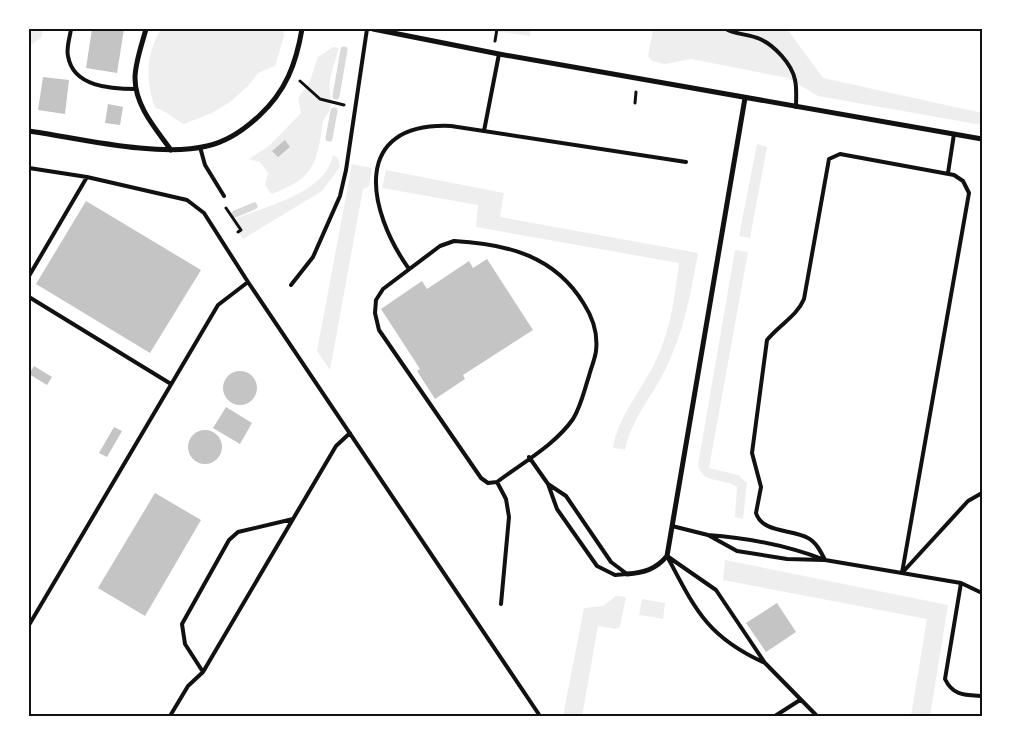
<svg xmlns="http://www.w3.org/2000/svg" width="1011" height="745" font-family="'Exo 2',sans-serif">
  <style>
    .green { fill: #eee }
    .lines { fill: none; stroke-linecap: round; stroke-linejoin: round }
    .stream { stroke: #d9d9d9; stroke-width: 7 }
    .building { fill: #c4c4c4 }
    .path { stroke: #111; stroke-width: 3 }
    .service { stroke: #111; stroke-width: 4 }
    .minor { stroke: #111; stroke-width: 5 }
    .neatline { fill: none; stroke: #111; stroke-width: 2 }
  </style>
  <rect width="100%" height="100%" fill="#fff"/>
  <!-- green -->
  <path class="green" d="M 29,29 L 43,29 L 41,38 L 32,44 L 29,41 Z
    M 161,29 L 283,29 L 284,36 L 275,66 L 258,73 L 248,86 L 230,102 L 212,113 L 184,124 C 174,120 165,109 155,108 C 145,81 146,53 161,29 Z
    M 480,29 L 531,29 L 530,36 Z
    M 653,29 L 787,29 L 823,78 L 982,113 L 982,125 L 818,96 L 788,78 L 691,59 L 665,64 L 652,61 L 648,56 Z
    M 333,47 L 339,48 C 336,59 331,71 330,82 C 328,91 333,99 330,109 C 329,114 324,117 323,122 C 317,163 314,179 271,194 L 265,185 L 268,173 L 260,162 L 249,159 L 269,146 L 301,113 L 298,98 L 310,81 L 318,57 Z
    M 757,144 L 767,147 L 750,238 L 739,236 Z
    M 333,155 L 338,158 L 340,167 L 322,191 L 243,239 L 231,221 C 264,205 324,196 333,155 Z
    M 352,164 L 372,168 L 369,186 L 363,189 L 330,370 L 317,351 Z
    M 386,170 L 504,193 L 500,217 L 698,253 C 691,293 684,331 666,368 C 653,396 631,419 625,450 L 613,448 C 618,415 644,388 657,358 C 671,328 675,295 679,263 L 476,227 L 478,205 L 382,188 Z
    M 735,250 L 748,252 L 709,468 L 738,475 L 747,483 L 743,519 L 735,517 L 737,487 C 723,477 703,485 698,465 Z
    M 725,560 L 948,605 L 930,716 L 911,716 L 927,619 L 723,580 Z
    M 616,596 L 626,597 L 620,627 L 616,629 L 598,626 L 582,716 L 563,716 L 584,608 L 603,606 Z
    M 642,599 L 665,603 L 663,619 L 639,615 Z"/>
  <g class="lines">
    <!-- stream -->
    <path class="stream" d="M 336,96 L 344,50
      M 329,138 L 334,111
      M 235,214 L 254,206"/>
  </g>
  <!-- building -->
  <path class="building" d="M 92,29 L 124,29 L 117,73 L 86,68 Z
    M 43,77 L 69,80 L 65,114 L 38,110 Z
    M 108,104 L 123,107 L 120,125 L 105,123 Z
    M 285,140 L 290,147 L 278,157 L 272,151 Z
    M 86,201 L 201,270 L 150,353 L 36,284 Z
    M 487,259 L 533,330 L 463,375 L 465,379 L 435,399 L 417,371 L 420,369 L 381,309 L 422,281 L 427,289 L 469,261 L 473,268 Z
    M 34,366 L 52,377 L 47,385 L 29,374 Z
    M223 388a17 17 0 1 1 34 0a17 17 0 1 1-34 0Z
    M 226,407 L 252,423 L 240,444 L 213,428 Z
    M 114,427 L 122,431 L 107,457 L 99,453 Z
    M188 447a17 17 0 1 1 34 0a17 17 0 1 1-34 0Z
    M 155,493 L 201,520 L 145,616 L 98,588 Z
    M 777,603 L 796,632 L 766,652 L 746,623 Z"/>
  <g class="lines">
    <!-- path -->
    <path class="path" d="M 495,41 L 497,29
      M 300,81 L 320,99 L 344,105
      M 635,103 L 636,92
      M 226,208 L 241,230 L 238,232"/>
    <!-- service -->
    <path class="service" d="M 71,29 C 70,37 66,48 68,56 C 73,87 111,89 136,89
      M 726,29 C 737,35 749,34 760,39 C 774,45 792,64 795,80 C 797,88 796,99 796,107
      M 484,131 L 499,54
      M 200,147 L 205,165 L 224,196
      M 29,168 L 87,177 L 187,200 L 204,213 L 248,282 L 540,716
      M 948,173 L 954,134
      M 454,241 C 508,244 555,256 584,304 C 593,318 598,334 596,351 C 595,359 591,368 589,376 C 584,391 581,406 573,419 C 555,445 522,463 497,482 L 488,483 L 481,478 L 379,330 L 375,313 L 376,300 L 383,289 L 440,246 Z
      M 409,269 C 367,210 350,122 451,126 L 686,162
      M 29,276 L 87,177
      M 291,285 L 313,257 L 340,196 L 346,170 L 367,29
      M 29,297 L 171,384
      M 529,457 L 548,484
      M 497,482 L 506,499 L 509,517 L 501,604
      M 548,484 L 566,496 L 611,562 L 627,574 L 615,575 L 597,566 L 557,509 Z
      M 672,526 L 708,535
      M 708,535 C 750,538 786,545 825,560 L 787,559 L 737,551 Z
      M 667,556 L 716,590 L 765,663 C 707,637 695,609 667,556 Z
      M 902,573 L 969,193 L 963,181 L 954,175 L 840,154 L 829,159 L 804,299 C 797,316 779,325 767,340 L 752,453 L 761,487 L 756,513 C 762,533 792,529 808,538 C 816,542 821,552 825,560 L 961,583 L 982,593
      M 902,573 L 968,501 L 982,493
      M 961,583 L 945,679 C 953,696 965,695 982,696
      M 29,625 L 218,305 L 248,282
      M 765,663 L 817,716
      M 203,672 L 293,519
      M 170,716 L 188,686 L 203,672 L 185,644 L 182,624 L 229,540 L 238,532 L 293,519 L 336,446 L 350,433
      M 775,716 L 800,700"/>
    <!-- minor -->
    <path class="minor" d="M 146,29 C 142,44 135,63 135,78 C 135,106 156,129 171,150
      M 373,29 L 499,54 L 982,139
      M 29,131 C 78,138 159,158 207,146 C 227,142 245,129 259,116 C 286,91 296,64 302,29
      M 627,574 C 644,573 656,569 667,556 L 745,98"/>
  </g>
  <!-- border -->
  <rect width="1011" height="745" fill="none" stroke="#ffffff" stroke-width="60"/>
  <rect x="30" y="30" width="951" height="685" class="neatline"/>
</svg>
